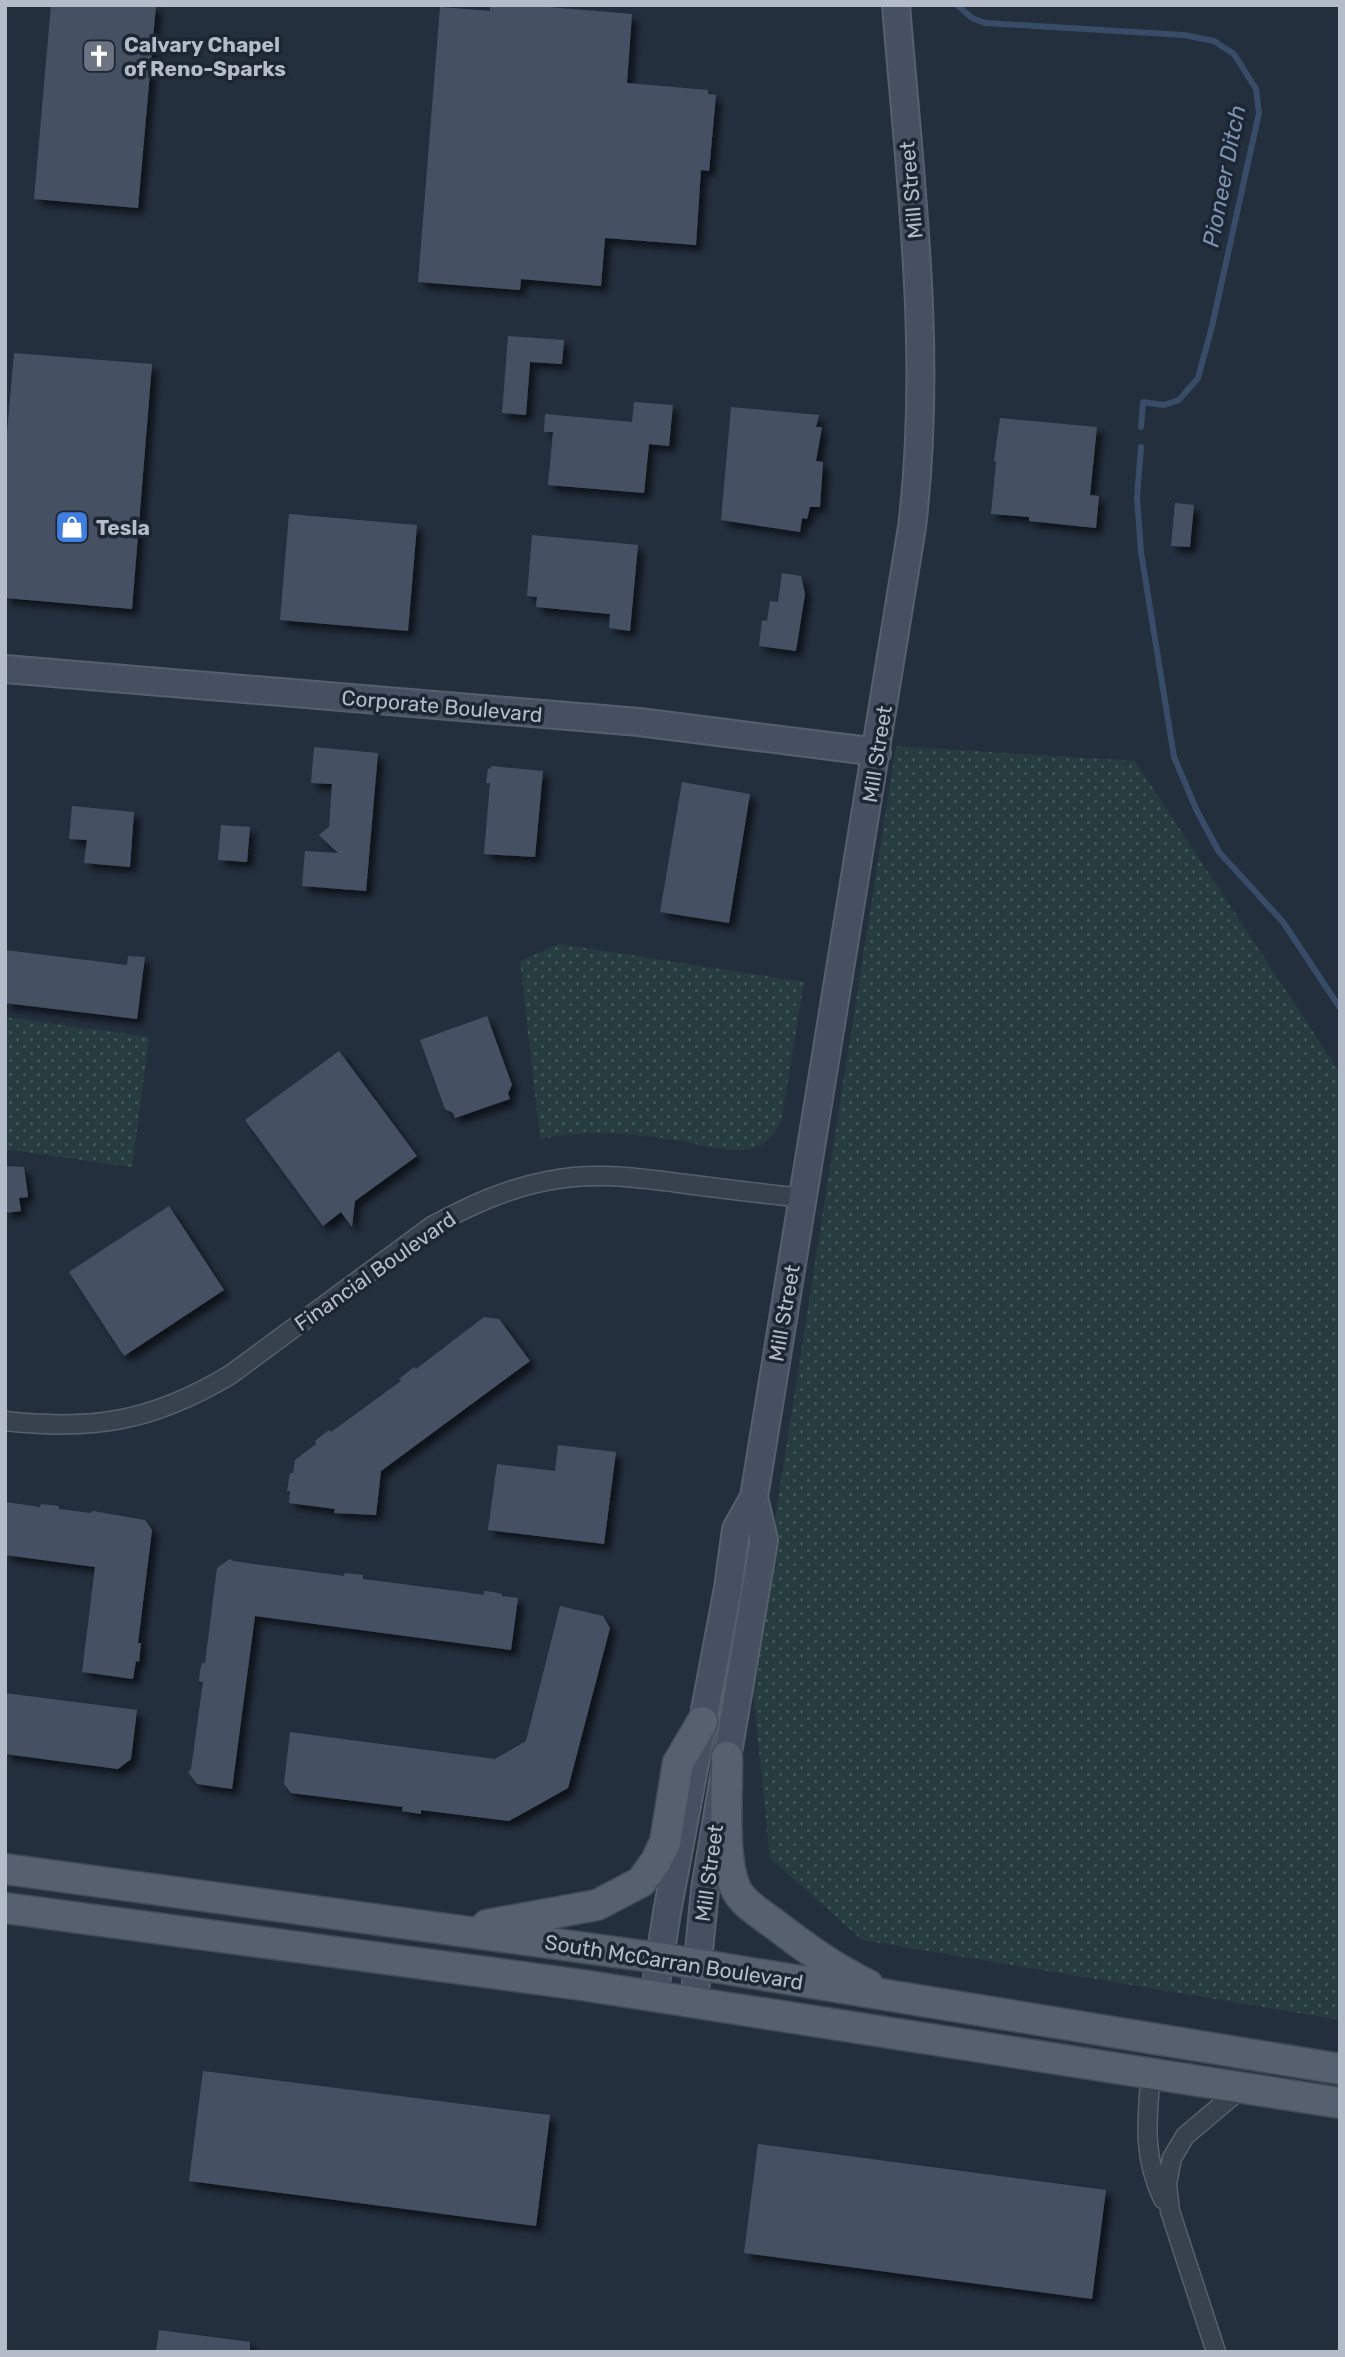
<svg xmlns="http://www.w3.org/2000/svg" width="1345" height="2357" font-family="Rubik,sans-serif">
  <style>
    .grass { fill: url(#grass-dots) }
    .lines { fill: none; stroke-linecap: round; stroke-linejoin: round }
    .stream { stroke: #394c67; stroke-width: 6 }
    .building { fill: #455162; filter: url(#shadow) }
    .street-casing { stroke: #565f6c; stroke-width: 21 }
    .secondary-casing { stroke: #565f6c; stroke-width: 30 }
    .primary-casing { stroke: #414a57; stroke-width: 33 }
    .street { stroke: #38414e; stroke-width: 18 }
    .secondary { stroke: #465061; stroke-width: 26 }
    .primary { stroke: #56606e; stroke-width: 30 }
    .labels { text-anchor: middle; dominant-baseline: central; stroke-width: 7; stroke-linejoin: round; paint-order: stroke }
    .poi-label { font-size: 21px; font-weight: bold; fill: #b4bcc9; stroke: #1d2633; text-anchor: start }
    .street-label { font-size: 21px; fill: #b4bcc9; stroke: #1d2633 }
    .water-label { font-size: 23px; font-style: italic; fill: #7c92b1; stroke: #1d2633 }
  </style>
  <defs>
    <pattern id="grass-dots" width="8" height="8" patternUnits="userSpaceOnUse" patternTransform="scale(1.75)"><rect width="8" height="8" fill="#263c3f"/><path d="M2 2h.1M6 6h.1" fill="none" stroke="#435659" stroke-width="1.8" stroke-linecap="round"/></pattern>
    <filter id="shadow"><feDropShadow dx="6" dy="6" stdDeviation="3.5" flood-color="#0009"/></filter>
  </defs>
  <rect width="100%" height="100%" fill="#242f3e"/>
  <!-- grass -->
  <path class="grass" d="M 896,746 L 1135,761 L 1340,1073 L 1340,2020 L 862,1940 L 770,1858 L 751,1672 Z
    M 559,944 L 804,982 L 782,1116 C 777,1133 767,1145 750,1149 C 732,1154 689,1142 669,1139 C 626,1133 583,1130 540,1139 L 520,961 Z
    M 5,1017 L 149,1037 L 132,1167 L 5,1149 Z"/>
  <g class="lines">
    <!-- stream -->
    <path class="stream" d="M 957,5 L 972,18 L 985,23 L 1184,35 L 1214,41 L 1234,54 L 1256,89 L 1259,113 L 1212,326 L 1198,378 L 1179,400 L 1164,405 L 1143,402 L 1141,427
      M 1141,447 L 1137,498 L 1141,552 L 1174,757 L 1197,811 L 1219,852 L 1283,922 L 1340,1008"/>
  </g>
  <!-- building -->
  <path class="building" d="M 51,5 L 156,5 L 138,208 L 34,199 Z
    M 490,5 L 524,5 L 632,14 L 627,83 L 708,90 L 708,94 L 716,95 L 709,171 L 701,170 L 696,245 L 605,238 L 601,286 L 521,279 L 520,290 L 418,282 L 440,7 L 490,11 Z
    M 508,336 L 564,340 L 562,364 L 530,362 L 526,415 L 502,413 Z
    M 14,353 L 152,364 L 132,609 L 5,598 L 5,456 Z
    M 634,402 L 673,405 L 669,446 L 649,444 L 644,493 L 548,485 L 553,432 L 544,432 L 545,414 L 632,422 Z
    M 731,407 L 819,415 L 816,427 L 822,427 L 816,461 L 823,462 L 820,507 L 810,507 L 807,519 L 802,518 L 800,532 L 721,520 Z
    M 1000,418 L 1097,427 L 1090,495 L 1099,496 L 1096,528 L 1029,521 L 1029,517 L 991,514 L 996,462 L 994,461 Z
    M 1175,503 L 1194,505 L 1190,547 L 1171,546 Z
    M 289,514 L 417,525 L 408,631 L 280,620 Z
    M 532,535 L 638,545 L 630,631 L 609,628 L 610,614 L 536,607 L 537,597 L 527,596 Z
    M 782,573 L 801,576 L 805,594 L 796,651 L 759,646 L 762,620 L 767,621 L 770,601 L 778,602 Z
    M 314,747 L 378,753 L 366,891 L 302,886 L 305,851 L 338,853 L 319,835 L 329,827 L 332,784 L 311,783 Z
    M 491,766 L 543,771 L 535,857 L 484,854 L 490,783 L 486,783 L 488,768 L 491,769 Z
    M 682,782 L 750,794 L 729,923 L 660,912 Z
    M 72,806 L 134,812 L 130,867 L 84,863 L 87,840 L 69,839 Z
    M 221,825 L 250,827 L 247,862 L 218,860 Z
    M 5,950 L 127,965 L 128,956 L 145,957 L 137,1019 L 5,1003 Z
    M 487,1016 L 512,1085 L 508,1093 L 510,1099 L 455,1118 L 453,1113 L 445,1109 L 420,1040 Z
    M 339,1051 L 417,1156 L 355,1201 L 352,1227 L 341,1212 L 323,1226 L 245,1120 Z
    M 5,1166 L 24,1167 L 28,1197 L 19,1198 L 21,1211 L 5,1213 Z
    M 169,1206 L 224,1290 L 124,1356 L 69,1272 Z
    M 484,1317 L 499,1319 L 530,1361 L 381,1471 L 376,1515 L 334,1513 L 335,1509 L 289,1503 L 290,1491 L 287,1491 L 290,1473 L 293,1473 L 295,1460 L 316,1444 L 315,1441 L 329,1430 L 331,1432 L 401,1381 L 399,1379 L 414,1367 L 416,1369 Z
    M 558,1445 L 616,1452 L 604,1544 L 488,1530 L 497,1464 L 555,1471 Z
    M 5,1502 L 40,1507 L 41,1504 L 59,1506 L 59,1509 L 90,1513 L 93,1511 L 145,1520 L 152,1530 L 138,1643 L 141,1643 L 139,1662 L 136,1661 L 133,1679 L 82,1672 L 95,1567 L 5,1555 Z
    M 230,1559 L 233,1561 L 344,1576 L 345,1573 L 363,1575 L 363,1579 L 464,1592 L 484,1595 L 484,1591 L 493,1592 L 502,1594 L 502,1596 L 518,1598 L 511,1650 L 255,1616 L 232,1789 L 197,1784 L 188,1772 L 191,1769 L 203,1682 L 199,1681 L 200,1671 L 202,1663 L 205,1663 L 217,1568 Z
    M 560,1606 L 603,1616 L 610,1628 L 568,1788 L 509,1821 L 421,1810 L 421,1814 L 402,1811 L 403,1807 L 291,1793 L 284,1784 L 290,1732 L 495,1759 L 526,1741 Z
    M 5,1693 L 137,1710 L 131,1759 L 118,1769 L 5,1754 Z
    M 203,2071 L 550,2115 L 536,2226 L 189,2181 Z
    M 758,2144 L 1106,2190 L 1092,2299 L 744,2253 Z
    M 159,2330 L 250,2342 L 250,2352 L 156,2352 Z"/>
  <g class="lines">
    <!-- street casing -->
    <g class="street-casing">
      <path id="street" d="M 5,1421 C 94,1431 153,1421 230,1375 L 432,1226 C 469,1206 505,1189 547,1181 C 593,1171 640,1178 686,1184 C 725,1189 764,1194 804,1198
        M 1151,2072 C 1147,2119 1142,2155 1163,2199
        M 1216,2352 L 1170,2211 L 1167,2184 L 1172,2158 L 1185,2136 L 1243,2087"/>
    </g>
    <!-- secondary casing -->
    <g class="secondary-casing">
      <path id="secondary" d="M 5,669 L 639,722 L 877,752
        M 654,1996 L 667,1912 L 728,1588 L 736,1529 L 754,1497 L 912,527 C 933,353 910,179 896,5
        M 694,2003 L 705,1889 L 764,1540 L 754,1497"/>
    </g>
    <!-- primary casing -->
    <g class="primary-casing">
      <path id="primary" d="M 727,1757 C 728,1792 721,1861 737,1891 C 744,1904 761,1914 773,1923 C 803,1946 833,1968 868,1985
        M 5,1869 L 659,1958 L 1340,2069
        M 5,1908 L 582,1985 L 1340,2103
        M 487,1925 L 597,1905 L 641,1882 L 656,1861 L 665,1842 L 678,1763 L 702,1722"/>
    </g>
    <!-- street -->
    <use href="#street" class="street"/>
    <!-- secondary -->
    <use href="#secondary" class="secondary"/>
    <!-- primary -->
    <use href="#primary" class="primary"/>
  </g>
  <!-- icons -->
  <defs>
    <g id="church-square" transform="scale(1.75)"><rect x="-9" y="-9" width="18" height="18" rx="4" fill="#6b7280" stroke="#1d2633"/><path d="M-1.2-6h2.4v3.5h3.3v2.4h-3.3V6h-2.4V-.1h-3.3v-2.4h3.3Z" fill="#fff"/></g>
    <g id="shop-square" transform="scale(1.75)"><rect x="-9" y="-9" width="18" height="18" rx="4" fill="#3f7fe0" stroke="#1d2633"/><path d="M-5-2.5h2.3a2.7 3.5 0 0 1 5.4 0H5L5.5 6h-11ZM-1.5-2.5h3a1.5 2.3 0 0 0-3 0Z" fill="#fff"/></g>
  </defs>
  <g fill-rule="evenodd">
    <use href="#church-square" x="99" y="56"/>
    <use href="#shop-square" x="72" y="527"/>
  </g>
  <g class="labels">
    <!-- poi labels -->
    <g class="poi-label">
      <text x="124" y="44">Calvary Chapel<tspan x="124" dy="24">of Reno-Sparks</tspan></text>
      <text x="96" y="527">Tesla</text>
    </g>
    <!-- street labels -->
    <g class="street-label">
      <text transform="translate(911 190) rotate(-95)">Mill Street</text>
      <text transform="translate(442 706) rotate(5)">Corporate Boulevard</text>
      <text transform="translate(877 754) rotate(-81)">Mill Street</text>
      <text transform="translate(375 1271) rotate(-35)">Financial Boulevard</text>
      <text transform="translate(784 1313) rotate(-80)">Mill Street</text>
      <text transform="translate(709 1873) rotate(-82)">Mill Street</text>
      <text transform="translate(674 1962) rotate(9)">South McCarran Boulevard</text>
    </g>
    <!-- water labels -->
    <g class="water-label">
      <text transform="translate(1224 176) rotate(-79)">Pioneer Ditch</text>
    </g>
  </g>
  <!-- border -->
  <rect width="1345" height="2357" fill="none" stroke="#b4bcc9" stroke-width="14"/>
</svg>
